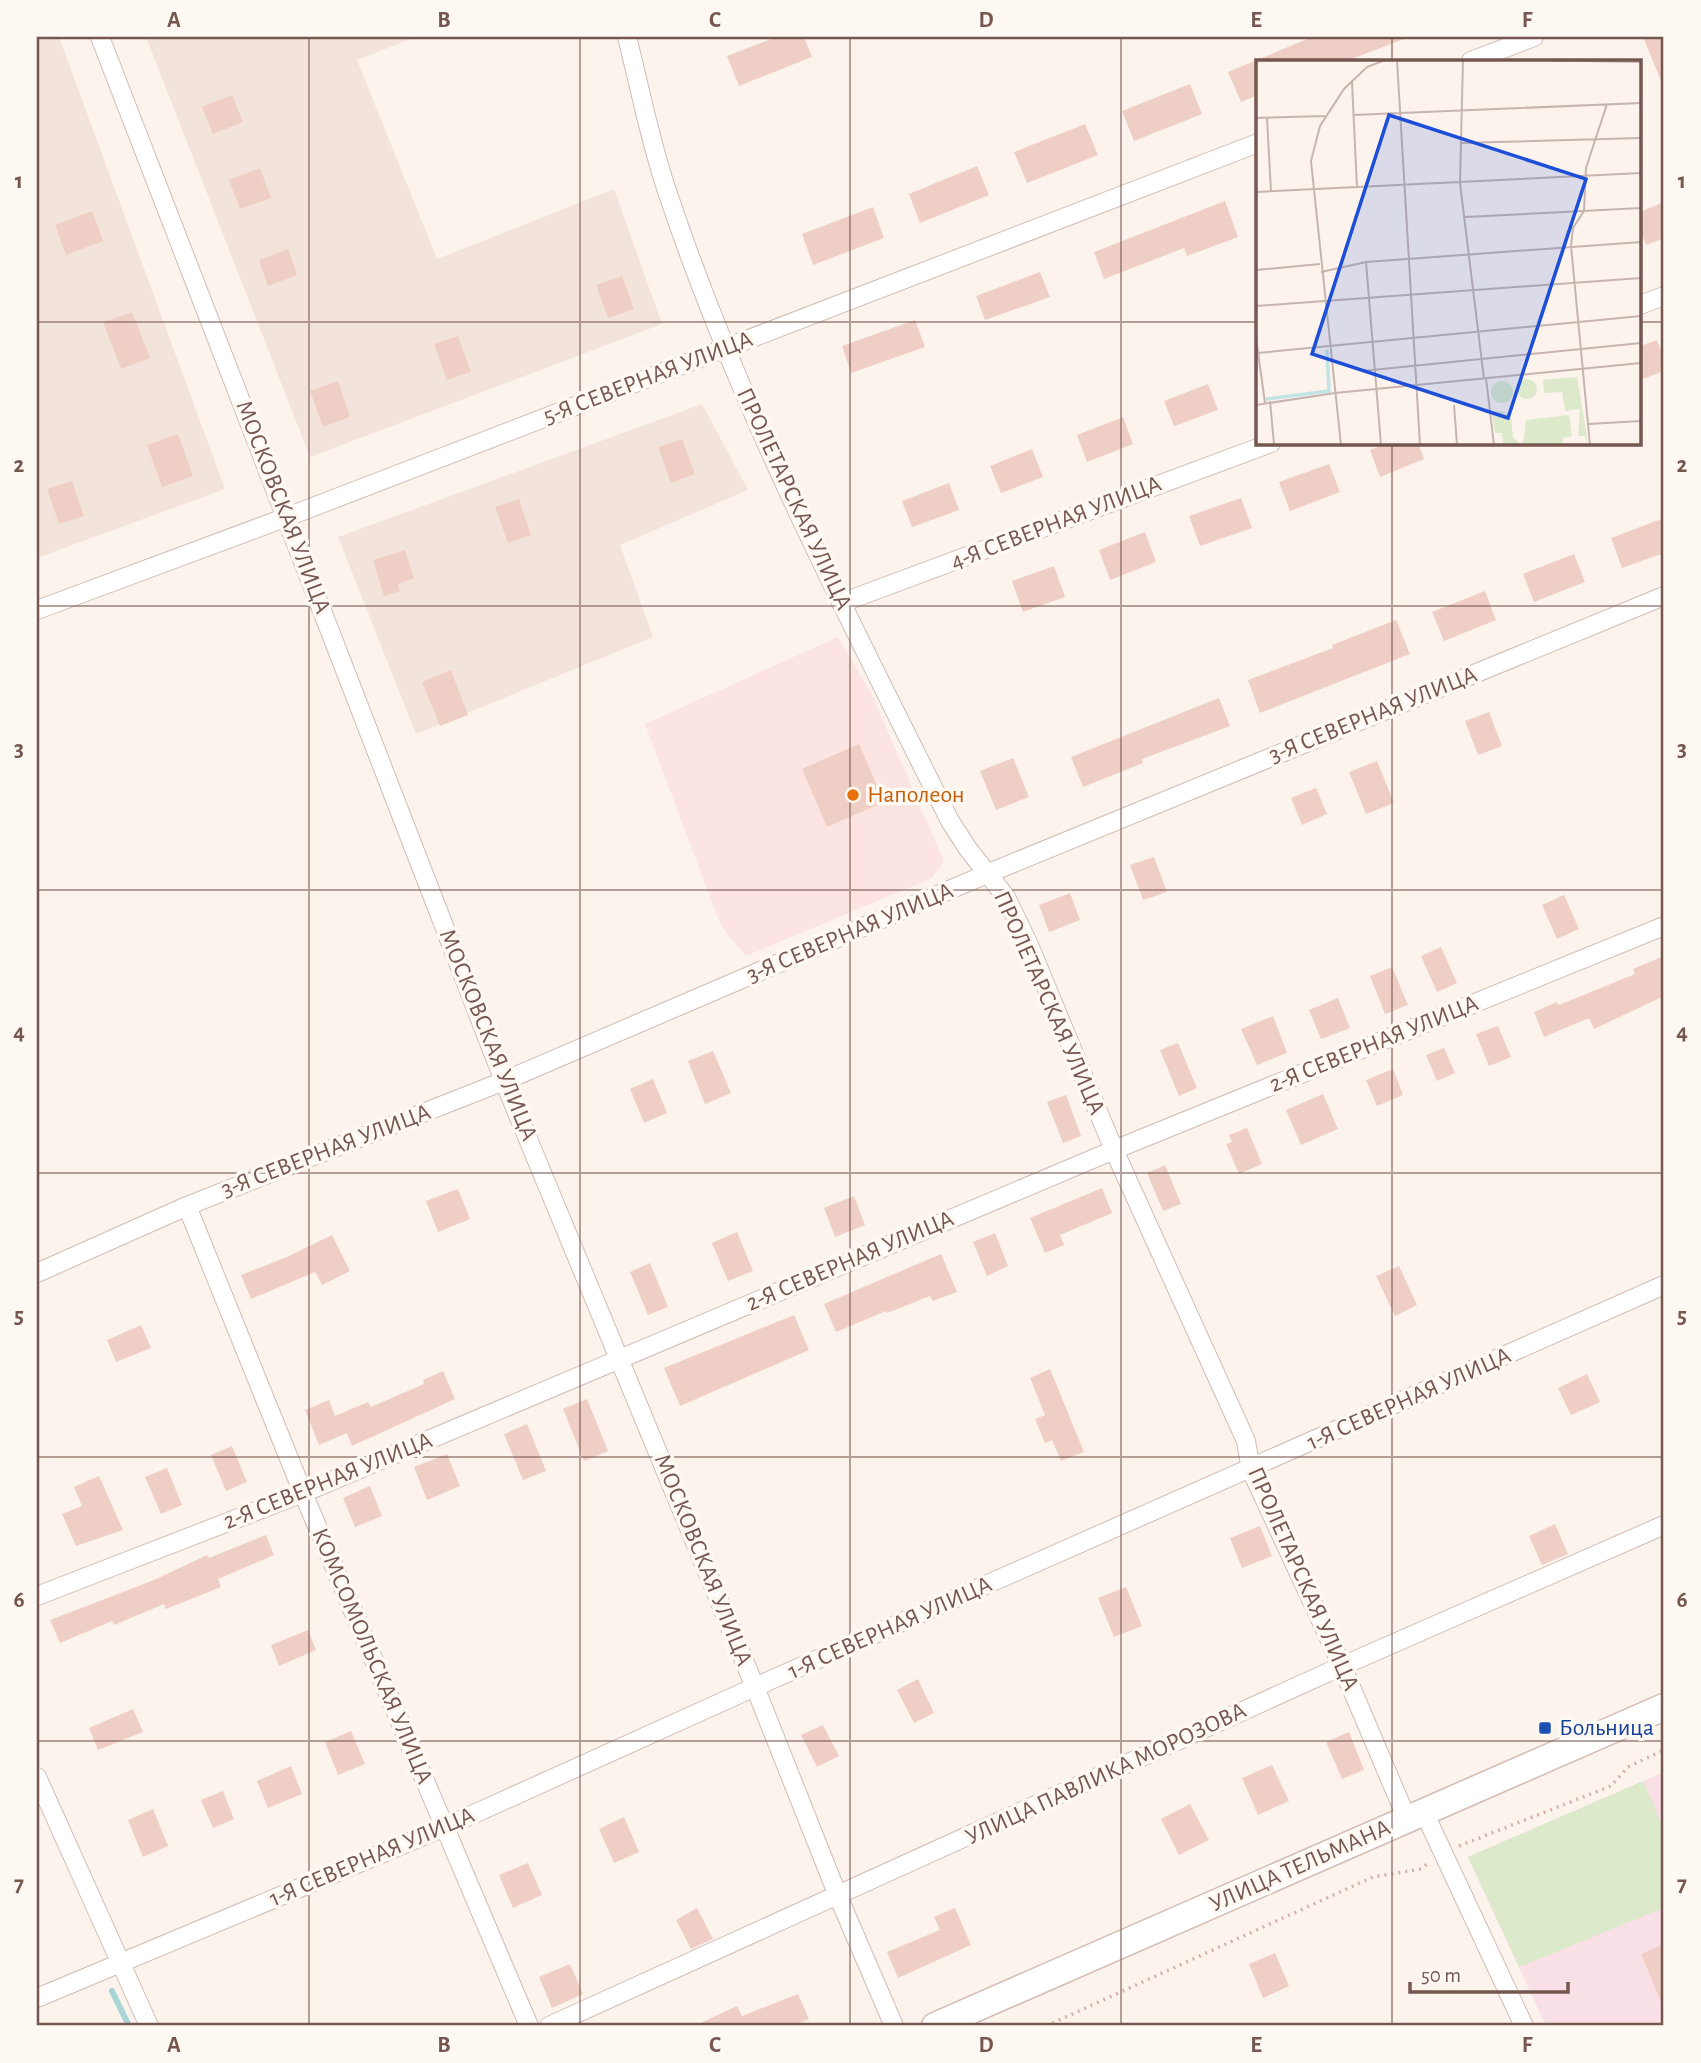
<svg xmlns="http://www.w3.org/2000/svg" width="1701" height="2063" font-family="'Alegreya Sans',sans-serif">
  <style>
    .residential { fill: #f3e4db }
    .commercial { fill: #fbe4e1 }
    .medical { fill: #f9e0e7 }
    .green { fill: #dce9ca }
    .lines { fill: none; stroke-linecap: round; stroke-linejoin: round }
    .stream { stroke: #a8d6d6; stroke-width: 6 }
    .building { fill: #efcfc5 }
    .street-casing { stroke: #d0bcb4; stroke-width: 20 }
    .secondary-casing { stroke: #d3bbb2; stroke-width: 29 }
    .path { stroke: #d5b2a8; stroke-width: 3.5; stroke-dasharray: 2 5; stroke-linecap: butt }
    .street { stroke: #fff; stroke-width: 18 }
    .secondary { stroke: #fff; stroke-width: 26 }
    .grid { fill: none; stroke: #765750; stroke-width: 2; stroke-opacity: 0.55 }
    .food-dot { fill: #e8710a; stroke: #fef8f2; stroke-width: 2.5 }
    .transit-dot { fill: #1a4fb4; stroke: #fef8f2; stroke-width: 2.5 }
    .labels { text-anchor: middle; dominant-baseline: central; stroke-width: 7; stroke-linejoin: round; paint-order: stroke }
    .street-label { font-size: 24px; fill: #765750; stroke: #fef8f2 }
    .food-label { font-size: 24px; fill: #c56008; stroke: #fef8f2; text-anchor: start }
    .transit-label { font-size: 24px; fill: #164399; stroke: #fef8f2; text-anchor: start }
    .inset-river { fill: none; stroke: #c1e5e4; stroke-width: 3.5 }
    .inset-road { fill: none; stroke: #c6b5ae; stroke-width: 2 }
    .view { fill: #1d4ed8; fill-opacity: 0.15; stroke: #1d4ed8; stroke-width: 3.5 }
    .inset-edge { fill: none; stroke: #765750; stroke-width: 3.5 }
    .neatline { fill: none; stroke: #765750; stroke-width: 2.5 }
    .grid-label { font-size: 23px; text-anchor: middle; font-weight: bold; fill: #765750 }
  </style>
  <rect width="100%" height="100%" fill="#fcf3ec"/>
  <!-- residential -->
  <path class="residential" d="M 37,37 L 59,37 L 225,489 L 37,558 Z
    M 146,37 L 416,37 L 357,60 L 437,259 L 614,189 L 662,324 L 310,457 Z
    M 702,404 L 748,490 L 620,545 L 653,637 L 416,734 L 338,537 Z"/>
  <!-- commercial -->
  <path class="commercial" d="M 838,637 L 871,693 L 944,861 L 932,878 L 746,956 L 721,926 L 645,724 Z"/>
  <!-- medical -->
  <path class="medical" d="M 1664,1772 L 1664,2026 L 1546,2026 L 1468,1857 Z"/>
  <!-- green -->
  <path class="green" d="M 1643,1781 L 1664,1829 L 1664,1908 L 1519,1967 L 1468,1857 Z"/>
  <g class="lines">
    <!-- stream -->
    <path class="stream" d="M 112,1991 L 129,2026"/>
  </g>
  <!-- building -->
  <path class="building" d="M 776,37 L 804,37 L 812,57 L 739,86 L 727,56 Z
    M 1312,37 L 1406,38 L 1347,61 L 1258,61 L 1258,95 L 1241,102 L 1228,72 Z
    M 1643,37 L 1664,37 L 1664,88 Z
    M 1190,84 L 1202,114 L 1134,141 L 1122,111 Z
    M 232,95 L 243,122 L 213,134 L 202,107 Z
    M 1085,124 L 1098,155 L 1027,183 L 1014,152 Z
    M 977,166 L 989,195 L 920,223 L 909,194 Z
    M 260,168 L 271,198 L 240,209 L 229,180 Z
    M 1225,201 L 1238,237 L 1187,256 L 1184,248 L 1104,279 L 1094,252 Z
    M 1664,202 L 1664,238 L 1646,245 L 1640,230 L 1640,212 Z
    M 873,207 L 884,238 L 813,265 L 802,234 Z
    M 92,211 L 103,241 L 66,255 L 55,225 Z
    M 288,249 L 297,275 L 268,286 L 259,260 Z
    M 1040,272 L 1050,297 L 985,320 L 976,296 Z
    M 622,276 L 634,309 L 608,318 L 596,285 Z
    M 132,312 L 150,358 L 121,369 L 103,322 Z
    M 915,320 L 925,347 L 851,373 L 842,346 Z
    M 458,336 L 471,372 L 447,380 L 434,344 Z
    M 1657,340 L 1664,359 L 1664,371 L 1640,380 L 1640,346 Z
    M 338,381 L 350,417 L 323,427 L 310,391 Z
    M 1208,384 L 1218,410 L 1174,426 L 1164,401 Z
    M 1123,417 L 1133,444 L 1087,462 L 1077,435 Z
    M 178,434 L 193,476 L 162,487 L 147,445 Z
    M 682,439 L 695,474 L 671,483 L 658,447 Z
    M 1387,443 L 1418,443 L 1424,459 L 1380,477 L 1370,450 Z
    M 1032,449 L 1043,477 L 1001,493 L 990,466 Z
    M 1329,464 L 1340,492 L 1290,511 L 1279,482 Z
    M 72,481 L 84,516 L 59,524 L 47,489 Z
    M 949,483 L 959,510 L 912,527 L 902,501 Z
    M 1241,498 L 1252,528 L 1200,546 L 1189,516 Z
    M 519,499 L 531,535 L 508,543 L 495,507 Z
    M 1664,518 L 1664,553 L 1622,568 L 1611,538 Z
    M 1145,532 L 1156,562 L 1110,580 L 1099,550 Z
    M 405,550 L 414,578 L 398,584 L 400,591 L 384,596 L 373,560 Z
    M 1574,554 L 1585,582 L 1534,602 L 1523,574 Z
    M 1054,566 L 1065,597 L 1023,612 L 1012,581 Z
    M 1485,591 L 1496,620 L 1444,641 L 1432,612 Z
    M 1396,620 L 1410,654 L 1260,713 L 1248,680 L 1333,648 L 1332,645 Z
    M 451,670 L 468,715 L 440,726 L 422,682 Z
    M 1219,698 L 1230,726 L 1142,759 L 1143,763 L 1083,787 L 1071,757 Z
    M 1489,712 L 1502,746 L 1478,755 L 1465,721 Z
    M 859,744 L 884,802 L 827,827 L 802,769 Z
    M 1013,758 L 1029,797 L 996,810 L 980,771 Z
    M 1377,761 L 1394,803 L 1366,814 L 1349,772 Z
    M 1316,788 L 1327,814 L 1302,825 L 1291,798 Z
    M 1154,857 L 1167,892 L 1143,900 L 1130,865 Z
    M 1070,893 L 1080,920 L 1049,932 L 1039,905 Z
    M 1564,895 L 1579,929 L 1557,939 L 1542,905 Z
    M 1441,947 L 1457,983 L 1437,992 L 1421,956 Z
    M 1664,956 L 1664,996 L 1594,1029 L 1589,1018 L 1544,1037 L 1534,1012 L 1557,1002 L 1559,1005 L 1635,974 L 1633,969 Z
    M 1392,967 L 1408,1005 L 1385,1014 L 1370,976 Z
    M 1338,998 L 1350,1028 L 1321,1039 L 1309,1010 Z
    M 1273,1016 L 1287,1053 L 1257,1065 L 1241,1029 Z
    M 1498,1026 L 1511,1057 L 1489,1066 L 1476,1034 Z
    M 1178,1043 L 1197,1088 L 1179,1096 L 1160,1050 Z
    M 1444,1048 L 1455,1073 L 1437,1081 L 1426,1055 Z
    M 713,1051 L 731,1093 L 705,1104 L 688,1061 Z
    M 1393,1069 L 1403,1095 L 1377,1106 L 1366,1080 Z
    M 653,1079 L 667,1113 L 644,1123 L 630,1089 Z
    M 1323,1094 L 1338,1129 L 1301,1145 L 1286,1110 Z
    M 1066,1095 L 1081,1136 L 1063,1143 L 1047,1102 Z
    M 1247,1128 L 1262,1164 L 1239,1174 L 1226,1144 L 1232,1142 L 1229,1135 Z
    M 1165,1165 L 1181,1204 L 1163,1211 L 1147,1173 Z
    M 1102,1188 L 1112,1213 L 1060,1235 L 1064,1245 L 1045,1253 L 1030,1218 Z
    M 458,1189 L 470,1219 L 438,1232 L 426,1201 Z
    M 854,1196 L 865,1225 L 835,1237 L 824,1208 Z
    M 737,1232 L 753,1271 L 728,1281 L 712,1243 Z
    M 995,1233 L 1008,1266 L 987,1276 L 973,1242 Z
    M 332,1235 L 350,1271 L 322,1285 L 315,1272 L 251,1299 L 241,1275 L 287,1257 Z
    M 941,1254 L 957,1292 L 933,1301 L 930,1296 L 887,1313 L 886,1311 L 836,1332 L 824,1304 Z
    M 650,1263 L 668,1307 L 648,1315 L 630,1272 Z
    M 1399,1266 L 1417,1305 L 1395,1316 L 1376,1276 Z
    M 794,1315 L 809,1350 L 680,1406 L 664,1368 Z
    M 141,1325 L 151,1348 L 116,1362 L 107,1340 Z
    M 1050,1369 L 1084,1452 L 1061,1461 L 1052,1440 L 1045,1443 L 1035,1419 L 1045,1415 L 1030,1378 Z
    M 443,1371 L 455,1399 L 352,1446 L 347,1433 L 319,1445 L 305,1410 L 329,1400 L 335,1416 L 368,1402 L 371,1407 L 424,1384 L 423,1380 Z
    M 1587,1374 L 1600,1402 L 1571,1415 L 1558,1388 Z
    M 587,1399 L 608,1451 L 584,1461 L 563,1409 Z
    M 527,1424 L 546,1471 L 523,1480 L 504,1434 Z
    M 232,1446 L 247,1482 L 226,1491 L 211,1455 Z
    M 447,1454 L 460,1486 L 427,1500 L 414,1467 Z
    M 167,1468 L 182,1505 L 161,1514 L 145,1477 Z
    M 99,1476 L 123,1530 L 76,1546 L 62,1514 L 82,1506 L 74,1487 Z
    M 370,1486 L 382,1516 L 355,1527 L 343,1498 Z
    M 1555,1524 L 1568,1554 L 1542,1565 L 1529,1536 Z
    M 1260,1526 L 1272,1556 L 1242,1568 L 1230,1538 Z
    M 266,1535 L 274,1555 L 218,1579 L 221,1587 L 166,1609 L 164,1604 L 114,1625 L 112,1621 L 60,1643 L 50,1620 L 154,1580 L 207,1555 L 209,1558 Z
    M 1126,1587 L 1142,1626 L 1114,1637 L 1098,1598 Z
    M 308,1630 L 316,1650 L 279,1666 L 271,1645 Z
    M 918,1679 L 934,1713 L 914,1723 L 897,1690 Z
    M 133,1709 L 143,1732 L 98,1750 L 89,1728 Z
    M 823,1725 L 839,1756 L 817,1767 L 801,1735 Z
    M 351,1731 L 365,1764 L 338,1775 L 325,1742 Z
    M 1349,1732 L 1364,1770 L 1342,1779 L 1326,1742 Z
    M 1272,1765 L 1289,1801 L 1258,1815 L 1242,1778 Z
    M 291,1766 L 302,1794 L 268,1808 L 257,1781 Z
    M 223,1791 L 234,1819 L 213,1828 L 201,1800 Z
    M 1190,1804 L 1209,1840 L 1179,1855 L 1161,1819 Z
    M 153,1809 L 168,1846 L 143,1857 L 128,1820 Z
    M 624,1817 L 639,1852 L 614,1863 L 599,1829 Z
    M 528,1863 L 542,1895 L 513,1908 L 499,1875 Z
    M 697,1908 L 713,1939 L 691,1949 L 676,1920 Z
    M 955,1908 L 971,1945 L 898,1978 L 887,1952 L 940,1930 L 934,1917 Z
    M 1664,1944 L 1664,2009 L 1641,1954 Z
    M 1275,1953 L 1289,1986 L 1263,1998 L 1249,1964 Z
    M 570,1964 L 583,1994 L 552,2008 L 539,1977 Z
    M 798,1994 L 809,2019 L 792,2026 L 694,2026 L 737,2006 L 742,2016 Z"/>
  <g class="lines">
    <!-- street casing -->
    <g class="street-casing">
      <path id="street" d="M 100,37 L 504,1081 L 755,1687 L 838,1896 L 894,2026
        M 627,37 C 640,88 650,141 667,191 C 740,410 847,615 950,821 L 968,849 L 1006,897 L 1029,945 L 1114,1150 L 1246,1441 L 1251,1470 L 1342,1666 L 1407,1819
        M 1471,61 L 1534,37
        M 1640,305 L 1664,296
        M 841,603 L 1271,443
        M 37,610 L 287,517 L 1258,143
        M 187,1206 L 303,1493 L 529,2026
        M 37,1273 L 187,1206 L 504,1081 L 989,873 L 1664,596
        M 37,1596 L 303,1493 L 1114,1150 L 1664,926
        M 37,1777 L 149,2026
        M 1424,1812 L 1524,2026
        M 37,1998 L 445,1827 L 755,1687 L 1664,1285
        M 549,2026 L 1342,1666 L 1664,1525"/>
    </g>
    <!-- secondary casing -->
    <g class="secondary-casing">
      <path id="secondary" d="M 935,2026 L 1664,1707"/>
    </g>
    <!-- path -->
    <path class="path" d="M 1459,1846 L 1611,1786 L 1628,1767 L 1664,1750
      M 1046,2026 L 1373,1877 L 1421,1869 L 1428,1863"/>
    <!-- street -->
    <use href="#street" class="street"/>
    <!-- secondary -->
    <use href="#secondary" class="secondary"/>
  </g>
  <!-- grid -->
  <path class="grid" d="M 309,37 L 309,2026M 580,37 L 580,2026M 850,37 L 850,2026M 1121,37 L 1121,2026M 1392,37 L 1392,61M 37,322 L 1258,322M 1640,322 L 1664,322M 1392,443 L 1392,2026M 37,606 L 1664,606M 37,890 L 1664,890M 37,1173 L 1664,1173M 37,1457 L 1664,1457M 37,1741 L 1664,1741"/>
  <!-- markers -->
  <circle class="food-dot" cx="853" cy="795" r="7"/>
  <rect class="transit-dot" x="1538" y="1721" width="14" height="14" rx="3.5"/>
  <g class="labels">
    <!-- street labels -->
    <g class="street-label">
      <text transform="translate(648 378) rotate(-21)">5-Я СЕВЕРНАЯ УЛИЦА</text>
      <text transform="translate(794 499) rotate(65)">ПРОЛЕТАРСКАЯ УЛИЦА</text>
      <text transform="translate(283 507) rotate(69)">МОСКОВСКАЯ УЛИЦА</text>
      <text transform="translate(1056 523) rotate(-21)">4-Я СЕВЕРНАЯ УЛИЦА</text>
      <text transform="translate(1373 715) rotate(-22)">3-Я СЕВЕРНАЯ УЛИЦА</text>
      <text transform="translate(850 933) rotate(-23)">3-Я СЕВЕРНАЯ УЛИЦА</text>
      <text transform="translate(1049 1003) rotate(66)">ПРОЛЕТАРСКАЯ УЛИЦА</text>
      <text transform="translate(488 1035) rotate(68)">МОСКОВСКАЯ УЛИЦА</text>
      <text transform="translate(1374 1044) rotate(-22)">2-Я СЕВЕРНАЯ УЛИЦА</text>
      <text transform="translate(326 1151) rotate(-21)">3-Я СЕВЕРНАЯ УЛИЦА</text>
      <text transform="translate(850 1261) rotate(-23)">2-Я СЕВЕРНАЯ УЛИЦА</text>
      <text transform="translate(1409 1399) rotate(-24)">1-Я СЕВЕРНАЯ УЛИЦА</text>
      <text transform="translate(328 1481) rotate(-22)">2-Я СЕВЕРНАЯ УЛИЦА</text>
      <text transform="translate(703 1560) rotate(68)">МОСКОВСКАЯ УЛИЦА</text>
      <text transform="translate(1303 1579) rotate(66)">ПРОЛЕТАРСКАЯ УЛИЦА</text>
      <text transform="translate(890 1628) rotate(-24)">1-Я СЕВЕРНАЯ УЛИЦА</text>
      <text transform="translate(372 1656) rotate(67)">КОМСОМОЛЬСКАЯ УЛИЦА</text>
      <text transform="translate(1106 1774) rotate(-25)">УЛИЦА ПАВЛИКА МОРОЗОВА</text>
      <text transform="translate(372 1857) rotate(-23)">1-Я СЕВЕРНАЯ УЛИЦА</text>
      <text transform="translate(1300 1866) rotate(-24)">УЛИЦА ТЕЛЬМАНА</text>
    </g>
    <!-- food labels -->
    <g class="food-label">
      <text x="867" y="795">Наполеон</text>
    </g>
    <!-- transit labels -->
    <g class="transit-label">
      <text x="1559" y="1728">Больница</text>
    </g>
  </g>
  <!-- overview -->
  <g transform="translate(1256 60)">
    <rect width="385" height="385" fill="#fcf3ec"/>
    <path d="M 321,317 L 331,377 L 331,385 L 329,376 L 322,376 L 324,349 L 309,351 L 306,332 L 288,333 L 287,320 ZM261 329a10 10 0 1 1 20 0a10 10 0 1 1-20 0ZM235 332a11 11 0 1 1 22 0a11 11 0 1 1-22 0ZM 246,351 L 255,357 L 257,377 L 265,385 L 247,385 L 246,373 L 239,373 L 236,352 ZM 313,355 L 316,376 L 307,378 L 307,385 L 267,385 L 270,360 Z" fill="#dce9ca"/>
    <path class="inset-river" d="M 10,339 L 73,331 L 71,290"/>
    <path class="inset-road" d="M 141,0 L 164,385M 207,0 L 204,123 L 228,319M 261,0 L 385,2M 96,22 L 101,128M 97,55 L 385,43M 0,58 L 70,56M 11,58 L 15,132M 205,83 L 385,78M 0,132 L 385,113M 209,157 L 385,148M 110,202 L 125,385M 0,210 L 64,204M 65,212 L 110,202 L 385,182M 0,246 L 385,218M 0,278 L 9,343M 2,293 L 385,256M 106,311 L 385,283M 230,318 L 238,385M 14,341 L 18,384M 0,345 L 79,333 L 385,303M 198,345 L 201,385M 332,364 L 385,361M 85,385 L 55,101 L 64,66 L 88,29 L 111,7 L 129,0M 334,385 L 315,186 L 317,168 L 328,151 L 330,108 L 351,44"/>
    <path class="view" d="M 133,55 L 330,119 L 252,358 L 56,294 Z"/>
    <rect width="385" height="385" class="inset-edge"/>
  </g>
  <!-- border -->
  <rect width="1701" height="2063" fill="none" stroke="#fef8f2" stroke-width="77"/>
  <!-- scale -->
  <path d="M1410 1982v10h158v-10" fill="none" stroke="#765750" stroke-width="3.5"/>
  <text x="1421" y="1982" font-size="21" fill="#765750" stroke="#fef8f2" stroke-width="5" paint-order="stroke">50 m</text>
  <rect x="38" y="38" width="1624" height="1986" class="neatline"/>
  <g class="grid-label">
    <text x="174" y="27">A</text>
    <text x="444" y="27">B</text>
    <text x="715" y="27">C</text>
    <text x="986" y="27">D</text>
    <text x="1256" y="27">E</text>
    <text x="1527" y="27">F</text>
    <text x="19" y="188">1</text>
    <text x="1682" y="188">1</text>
    <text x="19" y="472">2</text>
    <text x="1682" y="472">2</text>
    <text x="19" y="756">3</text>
    <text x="1682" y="756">3</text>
    <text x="19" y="1039">4</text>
    <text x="1682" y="1039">4</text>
    <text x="19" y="1323">5</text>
    <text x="1682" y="1323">5</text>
    <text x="19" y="1607">6</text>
    <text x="1682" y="1607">6</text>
    <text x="19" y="1891">7</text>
    <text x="1682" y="1891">7</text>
    <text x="174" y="2052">A</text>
    <text x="444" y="2052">B</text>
    <text x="715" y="2052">C</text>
    <text x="986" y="2052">D</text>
    <text x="1256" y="2052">E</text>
    <text x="1527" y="2052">F</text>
  </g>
</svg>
